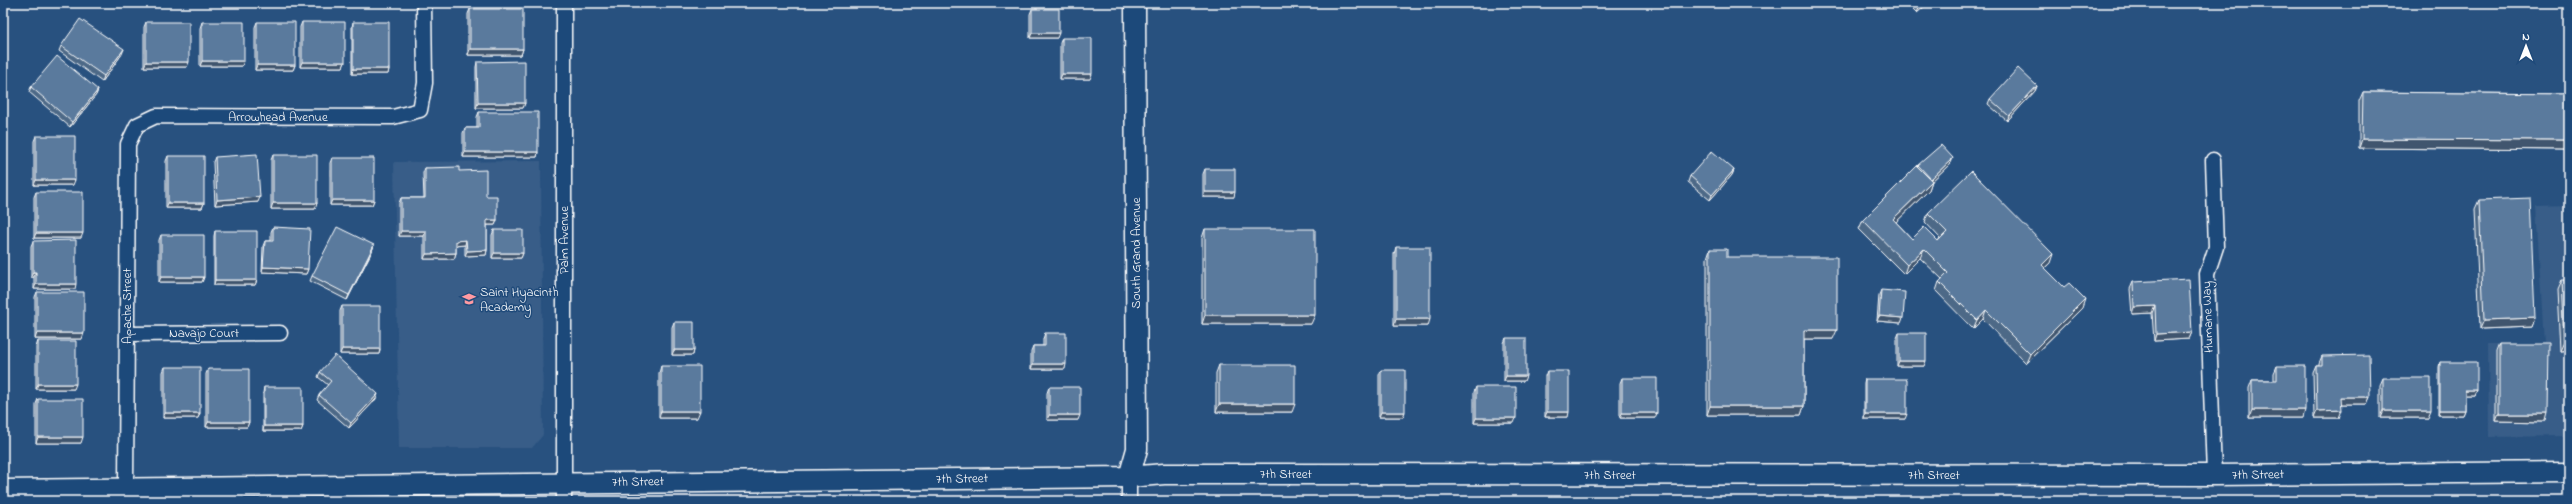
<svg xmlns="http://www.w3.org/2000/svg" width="2572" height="504" font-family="'Indie Flower',sans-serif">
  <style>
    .built { fill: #375d88 }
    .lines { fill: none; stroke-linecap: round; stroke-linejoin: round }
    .street-casing { stroke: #fff; stroke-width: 17 }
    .secondary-casing { stroke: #fff; stroke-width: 23 }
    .street { stroke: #1f4a7a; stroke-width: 14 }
    .secondary { stroke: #1f4a7a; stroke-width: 20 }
    .wall { fill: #4d6987; stroke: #fff }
    .shaded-wall { fill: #3f556e; stroke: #fff }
    .building { fill: #5a7a9d; stroke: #fff }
    .labels { text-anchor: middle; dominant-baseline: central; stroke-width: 3; stroke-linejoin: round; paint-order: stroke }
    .street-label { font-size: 13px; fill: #fff; stroke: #1f4a7a }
    .poi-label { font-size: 13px; fill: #fff; stroke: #1f4a7a; text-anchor: start }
  </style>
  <rect width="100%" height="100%" fill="#28517f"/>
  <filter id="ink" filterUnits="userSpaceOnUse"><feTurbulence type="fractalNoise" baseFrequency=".025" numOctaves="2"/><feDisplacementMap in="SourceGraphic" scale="8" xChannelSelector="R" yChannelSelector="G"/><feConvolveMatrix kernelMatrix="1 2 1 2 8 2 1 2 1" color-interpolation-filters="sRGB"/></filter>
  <g filter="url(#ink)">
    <!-- built -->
    <path class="built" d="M 541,161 L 543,435 L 532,448 L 399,448 L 394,162 Z
      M 2569,205 L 2569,436 L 2489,437 L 2488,344 L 2544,344 L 2536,206 Z"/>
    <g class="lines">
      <!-- street casing -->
      <g class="street-casing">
        <path id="street" d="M 2213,160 L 2216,247 L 2207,274 L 2214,475
          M 127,334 L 280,333
          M 1129,477 L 1129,501
          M 126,488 L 128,144 L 137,125 L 156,116 L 393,117 L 420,110 L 425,83 L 424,3
          M 564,501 L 564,3"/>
      </g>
      <!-- secondary casing -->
      <g class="secondary-casing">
        <path id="secondary" d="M 1129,477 L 1137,449 L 1135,3
          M 3,490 L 1129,477 L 1164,474 L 2214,475 L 2569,472"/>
      </g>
      <!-- street -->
      <use href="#street" class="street"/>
      <!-- secondary -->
      <use href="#secondary" class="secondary"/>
    </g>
    <!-- wall -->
    <path class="wall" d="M 1907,3 L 1928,3 L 1917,13 Z
      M 470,9 L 523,49 L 521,55 L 468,55 L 468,14 Z
      M 1032,9 L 1057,38 L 1030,38 L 1030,14 Z
      M 146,22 L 187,67 L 144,67 L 144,27 Z
      M 202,22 L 244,61 L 242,66 L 200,66 L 200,28 Z
      M 257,22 L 295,65 L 293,70 L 255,70 L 255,27 Z
      M 302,22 L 345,62 L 343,67 L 300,67 L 300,27 Z
      M 353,22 L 389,69 L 388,74 L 352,74 L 352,27 Z
      M 1062,38 L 1090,79 L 1060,79 L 1060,43 Z
      M 61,46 L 122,54 L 102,82 L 59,51 Z
      M 477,62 L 525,103 L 523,108 L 476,108 L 476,67 Z
      M 2037,86 L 2035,91 L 2007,121 L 1988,104 L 1990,99 Z
      M 31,87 L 98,90 L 96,95 L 70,127 L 29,92 Z
      M 2363,92 L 2569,94 L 2569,150 L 2359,148 L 2359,101 Z
      M 479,112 L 538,152 L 537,157 L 463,157 L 463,133 L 465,128 L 477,128 L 477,117 Z
      M 36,136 L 73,185 L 34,185 L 34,141 Z
      M 273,155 L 317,203 L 315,209 L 271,209 L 271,160 Z
      M 168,156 L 204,203 L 202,208 L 166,208 L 166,161 Z
      M 215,157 L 258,202 L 215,205 L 213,162 Z
      M 332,158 L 374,200 L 372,205 L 330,205 L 330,163 Z
      M 1951,163 L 1932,181 L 1929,190 L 1896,222 L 1912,239 L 1938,241 L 1940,238 L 1925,222 L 1928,213 L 2050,263 L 2045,268 L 2082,308 L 2026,363 L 1983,319 L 1973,329 L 1936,291 L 1939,282 L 1942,279 L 1920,258 L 1904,274 L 1859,229 L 1863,220 L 1918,165 Z
      M 425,168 L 459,171 L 486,196 L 497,220 L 495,225 L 487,225 L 487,250 L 486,255 L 465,256 L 465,245 L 456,246 L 456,253 L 454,259 L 424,259 L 424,236 L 399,236 L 399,203 L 401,198 L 424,198 L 423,173 Z
      M 1205,169 L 1234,197 L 1203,197 L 1203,174 Z
      M 1734,170 L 1732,175 L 1710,200 L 1688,182 L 1690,176 Z
      M 36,192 L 81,238 L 34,238 L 34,197 Z
      M 2479,200 L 2535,318 L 2532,327 L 2480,329 L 2475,209 Z
      M 273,227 L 308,269 L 306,274 L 262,272 L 263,246 L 265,241 L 271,241 L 271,232 Z
      M 1205,229 L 1311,324 L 1202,324 L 1202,238 Z
      M 494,230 L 523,253 L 521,258 L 492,258 L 492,235 Z
      M 215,231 L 257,280 L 255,285 L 214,285 L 214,236 Z
      M 161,235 L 204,277 L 202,282 L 159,282 L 159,240 Z
      M 33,241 L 75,289 L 34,289 L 34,277 L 31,277 L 31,246 Z
      M 374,245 L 372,251 L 347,300 L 310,281 L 312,276 Z
      M 1396,247 L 1428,326 L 1394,326 L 1394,254 Z
      M 1710,249 L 1727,257 L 1833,339 L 1804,339 L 1804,406 L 1801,415 L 1707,415 L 1707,258 Z
      M 2561,280 L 2569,350 L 2560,351 L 2557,289 Z
      M 2133,282 L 2192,332 L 2189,339 L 2154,341 L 2152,313 L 2132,314 L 2130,289 Z
      M 1881,290 L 1901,323 L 1877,321 L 1879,295 Z
      M 37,292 L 82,339 L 35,339 L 35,297 Z
      M 342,306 L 380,349 L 379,354 L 340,354 L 340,311 Z
      M 674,322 L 694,350 L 693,355 L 672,355 L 672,327 Z
      M 1045,333 L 1065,369 L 1031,369 L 1031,351 L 1033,346 L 1043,346 L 1043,339 Z
      M 1899,333 L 1924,366 L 1897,366 L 1897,338 Z
      M 1506,338 L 1524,381 L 1504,381 L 1504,343 Z
      M 38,341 L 74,389 L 36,389 L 36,347 Z
      M 2499,344 L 2546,422 L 2496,421 L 2496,352 Z
      M 2322,356 L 2370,397 L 2367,404 L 2341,404 L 2339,418 L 2314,418 L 2313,372 L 2316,365 L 2319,365 L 2319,363 Z
      M 2440,362 L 2477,390 L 2475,395 L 2465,395 L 2465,410 L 2463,415 L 2439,415 L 2439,367 Z
      M 1219,365 L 1292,412 L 1216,412 L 1216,373 Z
      M 661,366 L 697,418 L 659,418 L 659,373 Z
      M 2277,366 L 2303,418 L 2249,418 L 2249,388 L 2252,380 L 2274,380 L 2274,373 Z
      M 165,367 L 200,413 L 198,418 L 163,418 L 163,372 Z
      M 208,369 L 249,422 L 247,427 L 206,427 L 206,374 Z
      M 1381,370 L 1403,417 L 1379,417 L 1379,375 Z
      M 1547,371 L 1568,417 L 1545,417 L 1545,376 Z
      M 320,372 L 376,399 L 349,428 L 317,400 L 319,395 L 328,385 L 318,377 Z
      M 1622,378 L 1655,418 L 1620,418 L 1620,383 Z
      M 2383,378 L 2428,418 L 2380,418 L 2380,385 Z
      M 1865,379 L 1905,419 L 1864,419 L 1864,384 Z
      M 264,387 L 303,426 L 301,431 L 263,431 L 263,393 Z
      M 1049,387 L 1078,420 L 1047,420 L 1047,393 Z
      M 1476,387 L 1514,423 L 1474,423 L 1474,392 Z
      M 38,399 L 81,443 L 36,443 L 36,404 Z"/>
    <!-- shaded-wall -->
    <path class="shaded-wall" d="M 106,3 L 121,3 L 120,5 L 106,5 Z
      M 476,3 L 523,3 L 522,5 L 475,5 Z
      M 1925,3 L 1928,3 L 1917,13 L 1919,8 Z
      M 1032,33 L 1059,33 L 1057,38 L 1030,38 Z
      M 124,49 L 122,54 L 102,82 L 104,76 Z
      M 470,49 L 523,49 L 521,55 L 468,55 Z
      M 202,61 L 244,61 L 242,66 L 200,66 Z
      M 146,62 L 189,62 L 187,67 L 144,67 Z
      M 302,62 L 345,62 L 343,67 L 300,67 Z
      M 257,65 L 295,65 L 293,70 L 255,70 Z
      M 353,69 L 389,69 L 388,74 L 352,74 Z
      M 1062,74 L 1092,74 L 1090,79 L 1060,79 Z
      M 2037,86 L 2035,91 L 2007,121 L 2009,116 Z
      M 98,90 L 96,95 L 70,127 L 72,122 Z
      M 478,103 L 525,103 L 523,108 L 476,108 Z
      M 2362,139 L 2569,140 L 2569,150 L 2359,148 Z
      M 465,152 L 538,152 L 537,157 L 463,157 Z
      M 1953,158 L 1951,163 L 1929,184 L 1931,179 Z
      M 1734,170 L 1732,175 L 1710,200 L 1712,195 Z
      M 36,180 L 75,180 L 73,185 L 34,185 Z
      M 1932,181 L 1929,190 L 1890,228 L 1893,219 Z
      M 1205,192 L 1235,192 L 1234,197 L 1203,197 Z
      M 260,197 L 258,202 L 215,205 L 217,200 Z
      M 332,200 L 374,200 L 372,205 L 330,205 Z
      M 168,203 L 204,203 L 202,208 L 166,208 Z
      M 273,203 L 317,203 L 315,209 L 271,209 Z
      M 487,220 L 497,220 L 495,225 L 485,225 Z
      M 401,231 L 426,231 L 424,236 L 399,236 Z
      M 36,233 L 83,233 L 81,238 L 34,238 Z
      M 466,240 L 465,245 L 454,246 L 456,241 Z
      M 374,245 L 372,251 L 347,300 L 349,295 Z
      M 1924,249 L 1920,258 L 1904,274 L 1907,265 Z
      M 487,250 L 486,255 L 465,256 L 467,251 Z
      M 456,253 L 454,259 L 424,259 L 426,254 Z
      M 494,253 L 523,253 L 521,258 L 492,258 Z
      M 2053,254 L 2050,263 L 2038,274 L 2042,265 Z
      M 263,267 L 308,269 L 306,274 L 262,272 Z
      M 33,272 L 36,272 L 34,277 L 31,277 Z
      M 161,277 L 204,277 L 202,282 L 159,282 Z
      M 215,280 L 257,280 L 255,285 L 214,285 Z
      M 36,284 L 76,284 L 75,289 L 34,289 Z
      M 2085,299 L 2082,308 L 2026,363 L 2030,354 Z
      M 2155,306 L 2152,313 L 2132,314 L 2134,307 Z
      M 1986,310 L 1983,319 L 1973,329 L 1977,320 Z
      M 1205,315 L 1315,315 L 1311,324 L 1202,324 Z
      M 1879,316 L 1903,318 L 1901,323 L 1877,321 Z
      M 2535,318 L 2532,327 L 2480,329 L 2484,320 Z
      M 1396,319 L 1430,319 L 1428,326 L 1394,326 Z
      M 1804,330 L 1837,330 L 1833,339 L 1801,339 Z
      M 2192,332 L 2189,339 L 2154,341 L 2156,334 Z
      M 37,333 L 84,333 L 82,339 L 35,339 Z
      M 2569,341 L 2569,350 L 2560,351 L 2564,342 Z
      M 342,349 L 380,349 L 379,354 L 340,354 Z
      M 674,350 L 694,350 L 693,355 L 672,355 Z
      M 1899,361 L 1926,361 L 1924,366 L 1897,366 Z
      M 1033,364 L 1066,364 L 1065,369 L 1031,369 Z
      M 1506,376 L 1526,376 L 1524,381 L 1504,381 Z
      M 38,384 L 76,384 L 74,389 L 36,389 Z
      M 2465,390 L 2477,390 L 2475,395 L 2463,395 Z
      M 378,394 L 376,399 L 349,428 L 351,423 Z
      M 2341,397 L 2370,397 L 2367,404 L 2339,404 Z
      M 1219,404 L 1295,404 L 1292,412 L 1216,412 Z
      M 1710,406 L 1804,406 L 1801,415 L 1707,415 Z
      M 2252,410 L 2305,410 L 2303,418 L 2249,418 Z
      M 2342,410 L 2339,418 L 2314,418 L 2317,411 Z
      M 2440,410 L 2465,410 L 2463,415 L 2439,415 Z
      M 661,411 L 700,411 L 697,418 L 659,418 Z
      M 2383,411 L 2431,411 L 2428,418 L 2380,418 Z
      M 1381,412 L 1405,412 L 1403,417 L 1379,417 Z
      M 1547,412 L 1569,412 L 1568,417 L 1545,417 Z
      M 165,413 L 200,413 L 198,418 L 163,418 Z
      M 1622,413 L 1657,413 L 1655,418 L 1620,418 Z
      M 1865,414 L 1907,414 L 1905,419 L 1864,419 Z
      M 2499,414 L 2548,414 L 2546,422 L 2496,421 Z
      M 1049,415 L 1080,415 L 1078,420 L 1047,420 Z
      M 1476,418 L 1516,418 L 1514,423 L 1474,423 Z
      M 208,422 L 249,422 L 247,427 L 206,427 Z
      M 264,426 L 303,426 L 301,431 L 263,431 Z
      M 38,437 L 83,437 L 81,443 L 36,443 Z"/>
    <!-- building -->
    <path class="building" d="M 1914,3 L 1925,3 L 1919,8 Z
      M 470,9 L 523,9 L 523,49 L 470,49 Z
      M 1032,9 L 1059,9 L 1059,33 L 1032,33 Z
      M 80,19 L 124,49 L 104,76 L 61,46 Z
      M 146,22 L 189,22 L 189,62 L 146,62 Z
      M 202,22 L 244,22 L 244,61 L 202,61 Z
      M 257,22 L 295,22 L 295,65 L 257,65 Z
      M 302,22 L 345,22 L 345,62 L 302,62 Z
      M 353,22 L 389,22 L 389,69 L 353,69 Z
      M 1062,38 L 1092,38 L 1092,74 L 1062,74 Z
      M 57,56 L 98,90 L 72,122 L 31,87 Z
      M 525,61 L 525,103 L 478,103 L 477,62 Z
      M 2018,68 L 2037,86 L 2009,116 L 1990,99 Z
      M 2363,92 L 2569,94 L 2569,140 L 2362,139 Z
      M 479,112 L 538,112 L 538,152 L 465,152 L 465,128 L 479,128 Z
      M 36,136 L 75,136 L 75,180 L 36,180 Z
      M 1941,145 L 1953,158 L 1931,179 L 1918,165 Z
      M 1712,151 L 1734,170 L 1712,195 L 1690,176 Z
      M 257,154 L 260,197 L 217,200 L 215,157 Z
      M 273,155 L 317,155 L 317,203 L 273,203 Z
      M 168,156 L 204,156 L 204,203 L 168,203 Z
      M 332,158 L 374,158 L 374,200 L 332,200 Z
      M 1917,166 L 1932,181 L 1893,219 L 1912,239 L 1924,227 L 1938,241 L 1947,232 L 1928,213 L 1971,171 L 2053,254 L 2042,265 L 2064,287 L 2069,283 L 2085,299 L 2030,354 L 1986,310 L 1977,320 L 1939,282 L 1948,273 L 1924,249 L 1907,265 L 1863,220 Z
      M 459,167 L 459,171 L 486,170 L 486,196 L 497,196 L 497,220 L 487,220 L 487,250 L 467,251 L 466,240 L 456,241 L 456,253 L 426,254 L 426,231 L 401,231 L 401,198 L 425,198 L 425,168 Z
      M 1205,169 L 1235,169 L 1235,192 L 1205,192 Z
      M 36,192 L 83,192 L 83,233 L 36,233 Z
      M 2530,198 L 2535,318 L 2484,320 L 2479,200 Z
      M 273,227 L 310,229 L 308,269 L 263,267 L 265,241 L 273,241 Z
      M 337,227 L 374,245 L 349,295 L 312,276 Z
      M 1205,229 L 1315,229 L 1315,315 L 1205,315 Z
      M 494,230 L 523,230 L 523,253 L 494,253 Z
      M 215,231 L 257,231 L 257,280 L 215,280 Z
      M 161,235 L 204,235 L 204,277 L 161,277 Z
      M 76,240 L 76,284 L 36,284 L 36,272 L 33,272 L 33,241 Z
      M 1396,247 L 1430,247 L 1430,319 L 1396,319 Z
      M 1710,249 L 1727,249 L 1727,257 L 1837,257 L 1837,330 L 1804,330 L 1804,406 L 1710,406 Z
      M 2189,279 L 2192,332 L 2156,334 L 2155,306 L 2134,307 L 2133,282 Z
      M 2561,280 L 2569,280 L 2569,341 L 2564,342 Z
      M 1881,290 L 1905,292 L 1903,318 L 1879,316 Z
      M 37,292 L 84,292 L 84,333 L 37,333 Z
      M 342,306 L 380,306 L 380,349 L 342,349 Z
      M 674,322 L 694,322 L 694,350 L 674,350 Z
      M 1045,333 L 1066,333 L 1066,364 L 1033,364 L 1033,346 L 1045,346 Z
      M 1899,333 L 1926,333 L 1926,361 L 1899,361 Z
      M 1506,338 L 1526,338 L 1526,376 L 1506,376 Z
      M 38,341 L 76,341 L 76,384 L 38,384 Z
      M 2499,344 L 2549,344 L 2548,414 L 2499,414 Z
      M 335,355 L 378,394 L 351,423 L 319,395 L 331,381 L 320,372 Z
      M 2369,355 L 2370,397 L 2341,397 L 2342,410 L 2317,411 L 2316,365 L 2322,365 L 2322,356 Z
      M 2440,362 L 2477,362 L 2477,390 L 2465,390 L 2465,410 L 2440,410 Z
      M 1219,365 L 1295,365 L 1295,404 L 1219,404 Z
      M 661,366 L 700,366 L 700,411 L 661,411 Z
      M 2277,366 L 2305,366 L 2305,410 L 2252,410 L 2252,380 L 2277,380 Z
      M 165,367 L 200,367 L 200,413 L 165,413 Z
      M 208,369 L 249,369 L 249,422 L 208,422 Z
      M 1381,370 L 1405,370 L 1405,412 L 1381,412 Z
      M 1547,371 L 1569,371 L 1569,412 L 1547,412 Z
      M 1622,378 L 1657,378 L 1657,413 L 1622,413 Z
      M 2383,378 L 2431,378 L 2431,411 L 2383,411 Z
      M 1865,379 L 1907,379 L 1907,414 L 1865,414 Z
      M 264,387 L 303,387 L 303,426 L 264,426 Z
      M 1049,387 L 1080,387 L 1080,415 L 1049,415 Z
      M 1476,387 L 1516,387 L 1516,418 L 1476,418 Z
      M 38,399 L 83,399 L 83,437 L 38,437 Z"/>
  </g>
  <!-- icons -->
  <defs>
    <g id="school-bare" transform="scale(1.08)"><path d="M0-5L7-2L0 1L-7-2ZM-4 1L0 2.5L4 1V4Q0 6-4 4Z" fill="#ff9aa2" stroke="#1f4a7a" stroke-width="2.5" paint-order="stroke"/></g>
  </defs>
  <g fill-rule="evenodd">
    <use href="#school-bare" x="469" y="299"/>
  </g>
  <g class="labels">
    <!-- street labels -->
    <g class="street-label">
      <text x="278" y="117">Arrowhead Avenue</text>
      <text transform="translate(564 240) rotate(-90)">Palm Avenue</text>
      <text transform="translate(1136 253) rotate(-90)">South Grand Avenue</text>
      <text transform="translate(127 306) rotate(-90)">Apache Street</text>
      <text transform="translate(2208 317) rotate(-92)">Humane Way</text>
      <text x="204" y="333">Navajo Court</text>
      <text x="1286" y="474">7th Street</text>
      <text x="1610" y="475">7th Street</text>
      <text x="1934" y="475">7th Street</text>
      <text transform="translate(2258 475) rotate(-1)">7th Street</text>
      <text transform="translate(962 479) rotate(-1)">7th Street</text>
      <text transform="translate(638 482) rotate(-1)">7th Street</text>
    </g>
    <!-- poi labels -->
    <g class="poi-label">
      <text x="480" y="292">Saint Hyacinth<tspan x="480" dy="15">Academy</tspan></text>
    </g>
  </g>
  <!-- margin -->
  <rect width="2572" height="504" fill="none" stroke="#1f4a7a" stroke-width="16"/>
  <rect x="8" y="8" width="2556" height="488" fill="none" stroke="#fff" stroke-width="1.5" filter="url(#ink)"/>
  <!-- north arrow -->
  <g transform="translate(2526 46)" stroke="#1f4a7a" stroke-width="3" paint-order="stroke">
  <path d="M0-3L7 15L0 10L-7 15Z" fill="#ffffff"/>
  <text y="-6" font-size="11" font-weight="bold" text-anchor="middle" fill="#ffffff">N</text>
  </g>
</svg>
